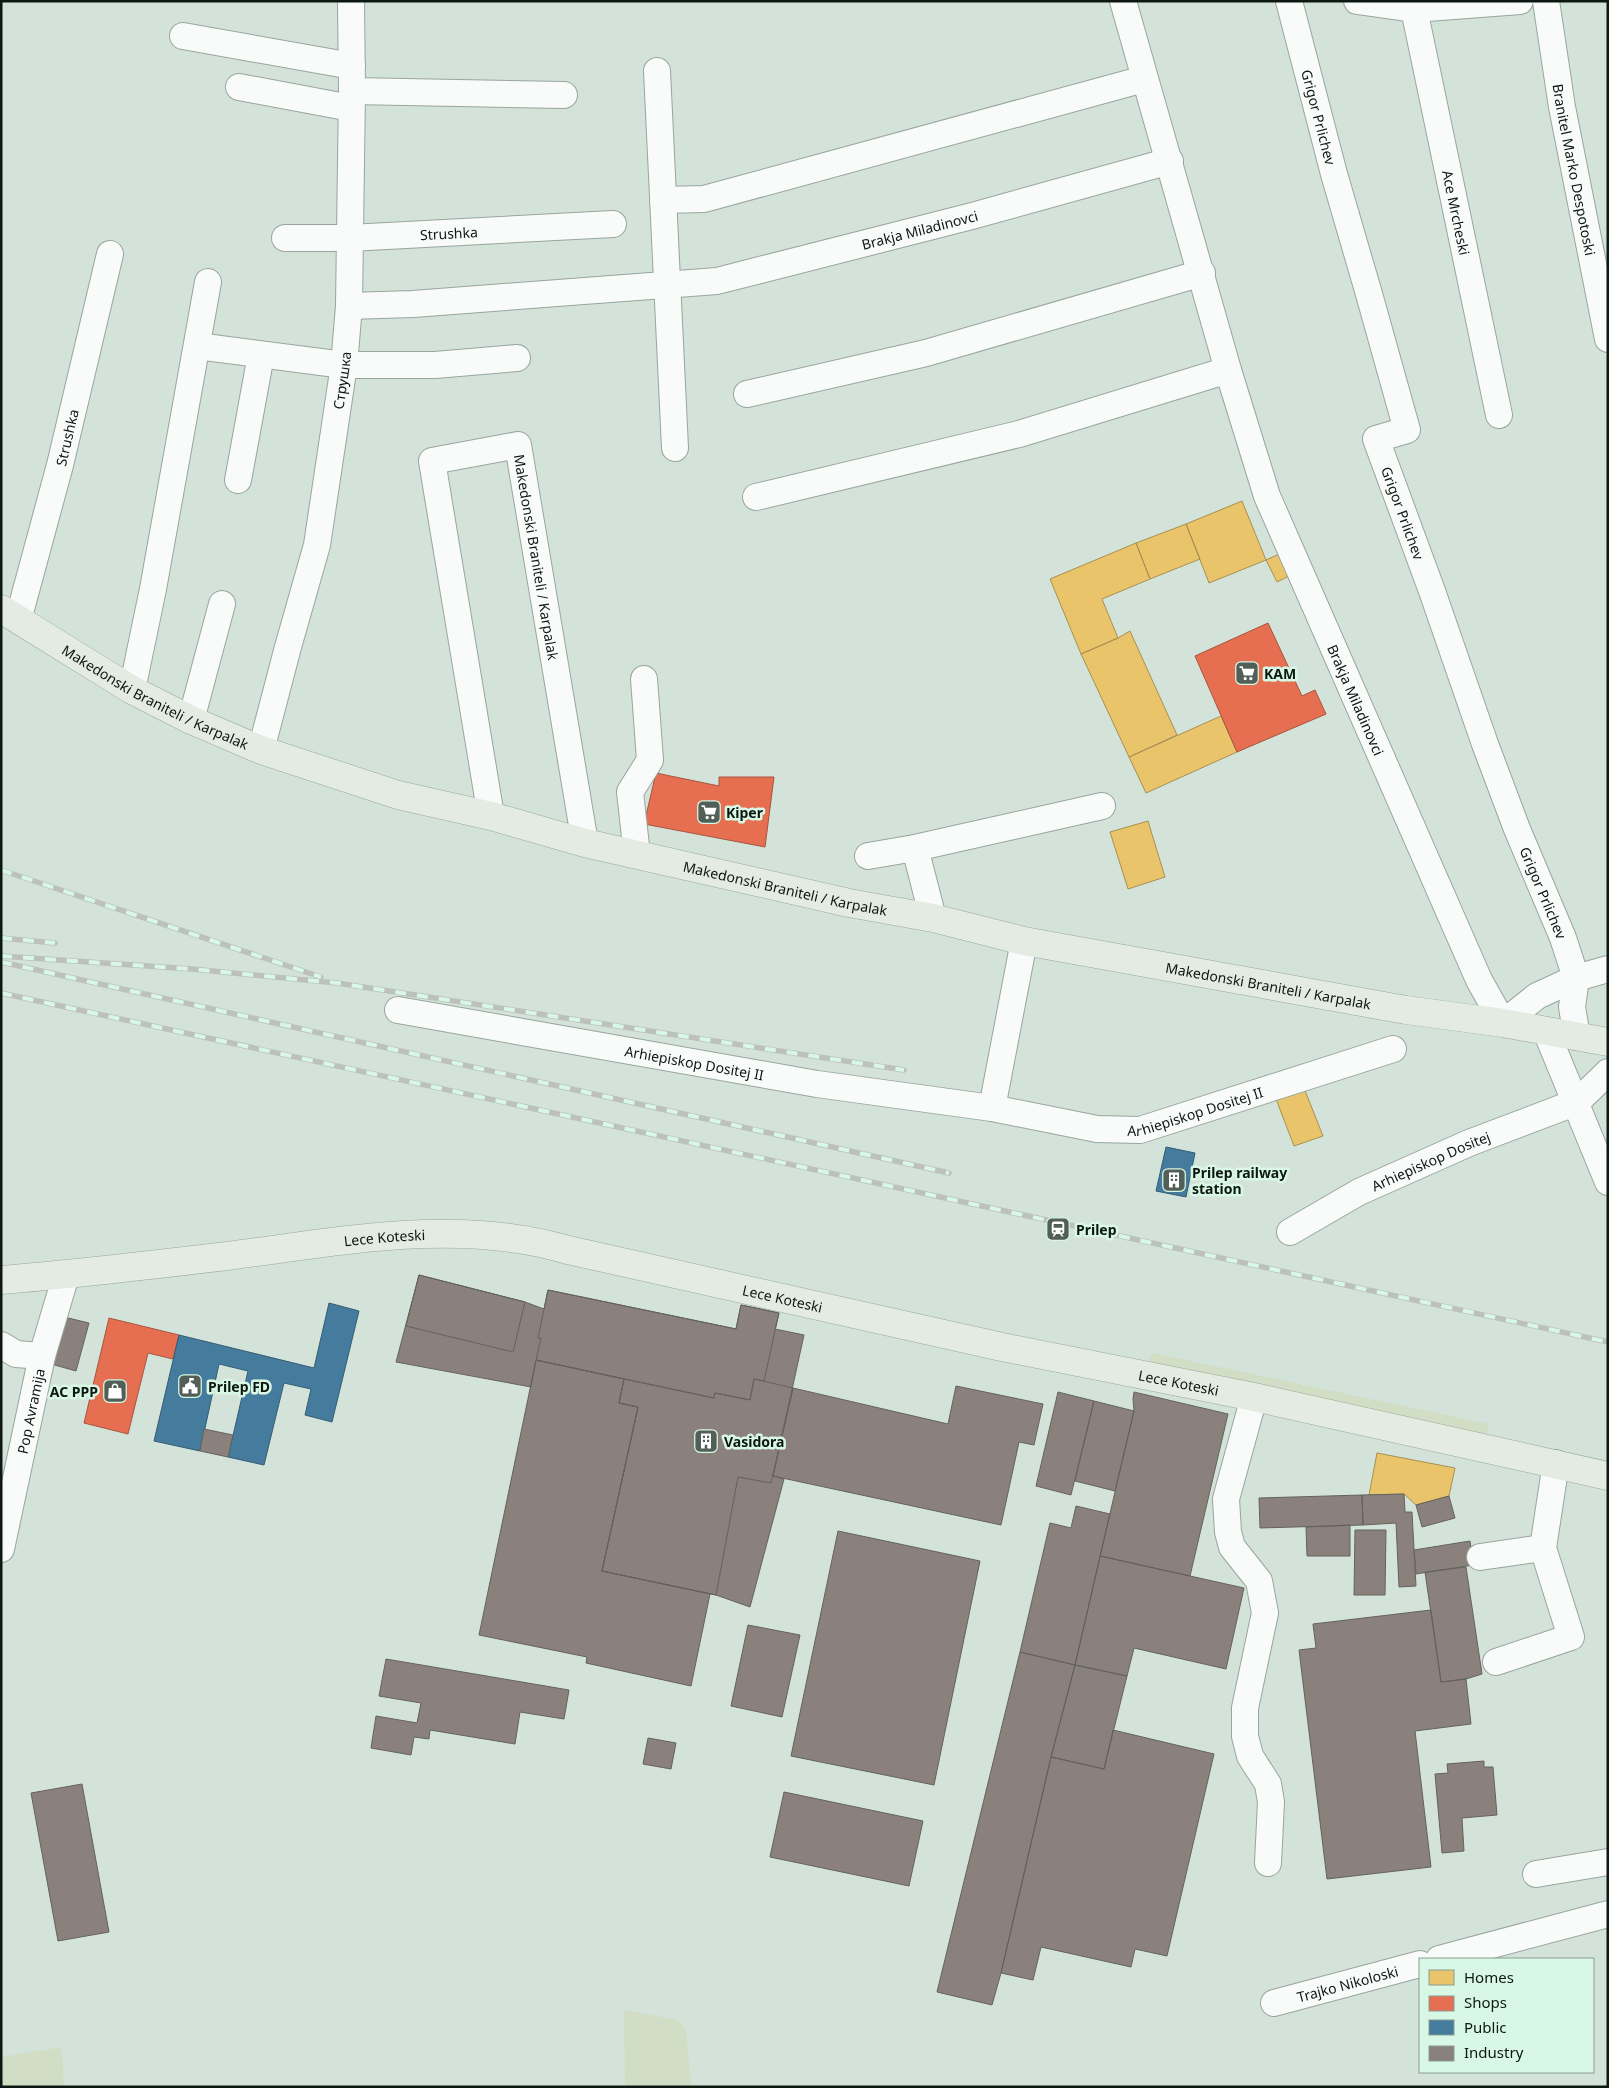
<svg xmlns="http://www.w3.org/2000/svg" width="1609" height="2088" font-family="'Noto Sans',sans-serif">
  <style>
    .green { fill: #d1ddc4 }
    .homes { fill: #e9c46a; stroke: #a79050 }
    .shops { fill: #e76f51; stroke: #a6553e }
    .public { fill: #457b9d; stroke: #345d73 }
    .industry { fill: #8a817c; stroke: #64625c }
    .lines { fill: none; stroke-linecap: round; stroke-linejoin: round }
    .minor-casing { stroke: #99a59e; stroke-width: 28 }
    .major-casing { stroke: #98a998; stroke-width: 29 }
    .minor { stroke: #f8fbf9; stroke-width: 26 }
    .major { stroke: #e3ebe2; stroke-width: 28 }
    .rail-casing { stroke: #bcc1be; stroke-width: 5.5 }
    .rail { stroke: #d9f7e5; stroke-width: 4; stroke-dasharray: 11; stroke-linecap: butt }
    .labels { text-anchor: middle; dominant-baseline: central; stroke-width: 5; stroke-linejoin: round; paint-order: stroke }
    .street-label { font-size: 14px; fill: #0d1812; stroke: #d9f7e5 }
    .poi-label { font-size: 14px; font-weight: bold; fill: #0d1812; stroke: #d9f7e5; text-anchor: start }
  </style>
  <rect width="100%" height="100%" fill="#d3e3d9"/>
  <!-- green -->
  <path class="green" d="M 1153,1353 L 1489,1424 L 1483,1447 L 1141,1375 Z
    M 624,2010 L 678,2020 L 686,2029 L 691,2087 L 625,2087 Z
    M 62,2047 L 64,2087 L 1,2087 L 1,2057 Z"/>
  <!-- homes -->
  <path class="homes" d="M 1242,501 L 1266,560 L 1209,583 L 1186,524 Z
    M 1186,524 L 1200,559 L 1150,579 L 1136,543 Z
    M 1136,543 L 1150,579 L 1102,599 L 1118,638 L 1081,654 L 1050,579 Z
    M 1284,552 L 1295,573 L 1277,582 L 1266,560 Z
    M 1130,631 L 1177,735 L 1129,757 L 1081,654 L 1118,638 Z
    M 1221,716 L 1237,752 L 1146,793 L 1129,757 Z
    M 1148,821 L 1165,877 L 1128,889 L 1110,832 Z
    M 1304,1088 L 1323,1136 L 1294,1146 L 1276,1099 Z
    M 1377,1453 L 1455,1468 L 1449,1496 L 1416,1505 L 1404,1494 L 1369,1495 Z"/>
  <!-- shops -->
  <path class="shops" d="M 1268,623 L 1302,696 L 1315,690 L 1326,714 L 1237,752 L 1195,656 Z
    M 656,773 L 719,786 L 719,777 L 774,777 L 765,847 L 644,824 Z
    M 109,1318 L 179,1335 L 173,1359 L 148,1353 L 128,1434 L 84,1423 Z"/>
  <!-- public -->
  <path class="public" d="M 1166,1147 L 1195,1153 L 1186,1197 L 1156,1191 Z
    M 329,1303 L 359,1311 L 332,1422 L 305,1415 L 311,1389 L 284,1383 L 264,1465 L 228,1457 L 248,1371 L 219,1364 L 200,1451 L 154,1441 L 179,1335 L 314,1368 Z"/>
  <!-- industry -->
  <path class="industry" d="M 419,1275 L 525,1302 L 544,1309 L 548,1290 L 736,1329 L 741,1305 L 779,1313 L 775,1329 L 804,1335 L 773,1476 L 784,1479 L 750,1607 L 716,1595 L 602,1571 L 638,1407 L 619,1403 L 624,1379 L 536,1360 L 531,1387 L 396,1362 Z
    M 419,1275 L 525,1302 L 513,1352 L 406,1326 Z
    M 548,1290 L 736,1329 L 741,1305 L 779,1313 L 764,1381 L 754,1379 L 750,1400 L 715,1393 L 714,1398 L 536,1360 L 541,1338 L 538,1338 Z
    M 64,1317 L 89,1323 L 76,1371 L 51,1364 Z
    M 536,1360 L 624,1379 L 619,1403 L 638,1407 L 602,1571 L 710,1594 L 691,1686 L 586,1663 L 587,1657 L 479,1635 Z
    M 624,1379 L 714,1398 L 715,1393 L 750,1400 L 754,1379 L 793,1388 L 771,1483 L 738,1477 L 716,1595 L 602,1571 L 638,1407 L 619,1403 Z
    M 956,1386 L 1043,1404 L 1034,1445 L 1019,1442 L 1001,1525 L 773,1476 L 793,1388 L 948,1424 Z
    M 1058,1392 L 1094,1401 L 1071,1495 L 1036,1486 Z
    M 1134,1392 L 1228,1414 L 1190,1576 L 1100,1556 L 1134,1411 L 1133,1399 Z
    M 1094,1401 L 1134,1411 L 1115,1491 L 1075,1481 Z
    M 204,1429 L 233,1435 L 228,1457 L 200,1451 Z
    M 1404,1494 L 1405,1512 L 1412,1512 L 1416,1586 L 1399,1587 L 1396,1523 L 1363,1525 L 1362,1495 Z
    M 1362,1495 L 1363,1525 L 1260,1528 L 1259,1498 Z
    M 1449,1496 L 1455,1518 L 1422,1527 L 1416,1505 Z
    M 1076,1506 L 1110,1514 L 1075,1665 L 1020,1652 L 1050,1523 L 1071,1528 Z
    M 1350,1525 L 1350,1556 L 1307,1556 L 1306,1527 Z
    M 1355,1530 L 1386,1530 L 1385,1595 L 1354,1595 Z
    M 838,1531 L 980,1561 L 934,1785 L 791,1756 Z
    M 1470,1541 L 1473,1565 L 1416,1574 L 1414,1550 Z
    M 1100,1556 L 1244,1588 L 1226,1669 L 1134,1648 L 1127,1676 L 1075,1665 Z
    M 1466,1567 L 1482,1674 L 1466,1679 L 1441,1682 L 1425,1572 Z
    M 1431,1610 L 1441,1682 L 1466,1679 L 1471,1724 L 1415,1731 L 1431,1867 L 1327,1879 L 1299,1650 L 1316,1648 L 1313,1624 Z
    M 748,1625 L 800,1635 L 782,1717 L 731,1706 Z
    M 1020,1652 L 1075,1665 L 1051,1757 L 1001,1973 L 992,2005 L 937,1992 Z
    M 386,1659 L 569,1690 L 564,1719 L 520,1712 L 515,1744 L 430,1730 L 429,1739 L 414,1737 L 411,1755 L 371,1748 L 376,1716 L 417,1723 L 421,1703 L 379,1696 Z
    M 1075,1665 L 1127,1676 L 1104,1769 L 1051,1757 Z
    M 1113,1730 L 1214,1754 L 1167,1956 L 1135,1949 L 1131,1967 L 1041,1947 L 1033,1980 L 1001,1973 L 1051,1757 L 1104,1769 Z
    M 648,1738 L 676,1743 L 671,1769 L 643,1764 Z
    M 1484,1761 L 1484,1767 L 1493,1767 L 1497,1815 L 1462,1818 L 1464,1851 L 1442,1853 L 1435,1774 L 1448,1773 L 1447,1764 Z
    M 82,1784 L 109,1932 L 58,1941 L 31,1793 Z
    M 784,1792 L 923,1821 L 909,1886 L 770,1857 Z"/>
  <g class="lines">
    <!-- minor casing -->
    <g class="minor-casing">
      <g id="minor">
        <path id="s1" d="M 1123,1 L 1228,370 L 1267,496 L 1479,980 L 1503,1023 L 1537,996 L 1576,978 L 1608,969"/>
        <path id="s2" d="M 1289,1 L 1334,174 L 1369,294 L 1407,430 L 1376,439 L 1432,591 L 1485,744 L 1517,829 L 1563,938 L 1576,978 L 1572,1007 L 1577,1037"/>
        <path d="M 1357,1 L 1414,9 L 1520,1"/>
        <path id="s3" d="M 1546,1 L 1562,107 L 1608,339"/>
        <path id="s4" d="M 1414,9 L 1499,415"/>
        <path d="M 183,36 L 352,66"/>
        <path d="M 657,71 L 675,448"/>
        <path d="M 239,87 L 351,108"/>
        <path d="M 352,91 L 564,95"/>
        <path d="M 663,200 L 704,199 L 1144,79"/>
        <path id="s5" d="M 285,238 L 349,238 L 613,224"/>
        <path id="s6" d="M 349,306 L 413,304 L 717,281 L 972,216 L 1170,161"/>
        <path d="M 197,346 L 344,365 L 435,365 L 517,358"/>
        <path d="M 747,394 L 926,353 L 1202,273"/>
        <path d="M 238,480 L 261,355"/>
        <path d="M 756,497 L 1019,434 L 1228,370"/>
        <path id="s7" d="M 18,620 L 60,465 L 110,254"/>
        <path d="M 132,690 L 153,589 L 208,282"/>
        <path d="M 191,720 L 222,604"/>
        <path id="s8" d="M 261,750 L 288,647 L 317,545 L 344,365 L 349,306 L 352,91 L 351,1"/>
        <path id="s9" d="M 491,816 L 432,461 L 518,445 L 585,843"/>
        <path d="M 915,848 L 933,918"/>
        <path d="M 637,855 L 630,792 L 650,760 L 644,679"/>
        <path d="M 868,856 L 915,848 L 1102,806"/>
        <path id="s10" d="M 398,1010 L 817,1084 L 992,1108 L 1097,1129 L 1140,1130 L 1393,1049"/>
        <path d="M 1546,1031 L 1608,1182"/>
        <path d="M 992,1108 L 1024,941"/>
        <path id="s11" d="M 1290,1232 L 1359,1192 L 1469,1143 L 1577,1102 L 1608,1072"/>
        <path d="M 1,1345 L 16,1354 L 42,1356"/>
        <path d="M 1254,1397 L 1226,1499 L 1228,1532 L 1232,1547 L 1259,1581 L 1265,1613 L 1245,1708 L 1245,1736 L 1250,1756 L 1268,1784 L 1271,1802 L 1268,1863"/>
        <path id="s12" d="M 1,1549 L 42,1356 L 66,1275"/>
        <path d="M 1480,1557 L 1543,1548"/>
        <path d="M 1496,1662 L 1571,1637 L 1543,1548 L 1556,1463"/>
        <path d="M 1536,1874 L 1608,1862"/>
        <path d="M 1439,1959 L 1608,1914"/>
        <path id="s13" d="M 1274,2003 L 1420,1964"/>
      </g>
    </g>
    <!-- major casing -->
    <g class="major-casing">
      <g id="major">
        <path id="s14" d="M 1,609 L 132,690 L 191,720 L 261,750 L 398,795 L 491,816 L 585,843 L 849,903 L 933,918 L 1024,941 L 1406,1010 L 1503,1023 L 1608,1042"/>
        <path id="s15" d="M 1,1280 C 77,1274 152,1265 227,1256 C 338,1242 457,1217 568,1250 L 1002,1347 L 1254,1397 L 1608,1476"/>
      </g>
    </g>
    <!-- minor -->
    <use href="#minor" class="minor"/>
    <!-- major -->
    <use href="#major" class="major"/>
    <!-- rail casing -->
    <g class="rail-casing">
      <path id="rail" d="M 1,870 L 321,977
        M 1,938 L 55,943
        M 1,956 L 192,969 L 337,983 L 904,1070
        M 1,962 L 949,1173
        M 1,993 L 1608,1342"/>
    </g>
    <!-- rail -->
    <use href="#rail" class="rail"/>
  </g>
  <!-- icons -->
  <defs>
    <g id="supermarket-square" transform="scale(1.25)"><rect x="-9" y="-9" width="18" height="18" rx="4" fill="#525f58" stroke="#d9f7e5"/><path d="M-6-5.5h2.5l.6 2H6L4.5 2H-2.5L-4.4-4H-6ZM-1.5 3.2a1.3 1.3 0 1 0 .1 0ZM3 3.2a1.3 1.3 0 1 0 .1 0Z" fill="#fff"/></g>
    <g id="building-square" transform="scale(1.25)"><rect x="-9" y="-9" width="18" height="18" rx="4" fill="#525f58" stroke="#d9f7e5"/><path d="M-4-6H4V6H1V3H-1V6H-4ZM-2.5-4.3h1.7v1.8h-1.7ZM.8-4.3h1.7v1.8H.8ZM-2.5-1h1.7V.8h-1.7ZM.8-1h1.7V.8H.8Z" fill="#fff"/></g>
    <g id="station-square" transform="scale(1.25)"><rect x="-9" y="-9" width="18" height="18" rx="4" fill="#525f58" stroke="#d9f7e5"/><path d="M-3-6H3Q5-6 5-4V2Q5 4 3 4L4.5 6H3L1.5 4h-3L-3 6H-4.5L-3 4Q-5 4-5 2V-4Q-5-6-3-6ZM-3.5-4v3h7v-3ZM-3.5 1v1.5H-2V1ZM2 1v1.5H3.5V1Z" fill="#fff"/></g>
    <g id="civic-square" transform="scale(1.25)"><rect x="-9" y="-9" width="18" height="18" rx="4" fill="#525f58" stroke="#d9f7e5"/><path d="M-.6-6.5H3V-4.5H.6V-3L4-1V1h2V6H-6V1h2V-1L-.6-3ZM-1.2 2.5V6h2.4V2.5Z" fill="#fff"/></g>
    <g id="shop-square" transform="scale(1.25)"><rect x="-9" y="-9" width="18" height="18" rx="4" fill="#525f58" stroke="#d9f7e5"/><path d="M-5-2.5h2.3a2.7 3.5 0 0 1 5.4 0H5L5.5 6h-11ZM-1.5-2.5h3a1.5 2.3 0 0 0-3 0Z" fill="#fff"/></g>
  </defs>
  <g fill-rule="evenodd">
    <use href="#supermarket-square" x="1247" y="673"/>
    <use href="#supermarket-square" x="709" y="812"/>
    <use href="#building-square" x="1174" y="1180"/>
    <use href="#station-square" x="1058" y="1229"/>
    <use href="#civic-square" x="190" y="1386"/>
    <use href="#shop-square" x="115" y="1391"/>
    <use href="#building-square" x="706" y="1441"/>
  </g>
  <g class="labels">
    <!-- street labels -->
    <g class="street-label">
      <text stroke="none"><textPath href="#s2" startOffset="120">Grigor Prlichev</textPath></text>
      <text stroke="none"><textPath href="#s3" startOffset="171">Branitel Marko Despotoski</textPath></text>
      <text stroke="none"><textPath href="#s4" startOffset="208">Ace Mrcheski</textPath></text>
      <text stroke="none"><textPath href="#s6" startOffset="578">Brakja Miladinovci</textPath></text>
      <text stroke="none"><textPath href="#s5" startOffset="164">Strushka</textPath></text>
      <text stroke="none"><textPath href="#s8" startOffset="379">Струшка</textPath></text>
      <text stroke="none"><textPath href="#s7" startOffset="189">Strushka</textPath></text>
      <text stroke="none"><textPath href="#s2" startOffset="556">Grigor Prlichev</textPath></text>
      <text stroke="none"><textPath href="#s9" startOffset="561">Makedonski Braniteli / Karpalak</textPath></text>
      <text stroke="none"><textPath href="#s14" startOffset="178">Makedonski Braniteli / Karpalak</textPath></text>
      <text stroke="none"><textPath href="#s1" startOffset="738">Brakja Miladinovci</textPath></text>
      <text stroke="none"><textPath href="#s14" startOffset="839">Makedonski Braniteli / Karpalak</textPath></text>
      <text stroke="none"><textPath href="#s2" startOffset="961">Grigor Prlichev</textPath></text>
      <text stroke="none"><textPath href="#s14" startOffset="1332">Makedonski Braniteli / Karpalak</textPath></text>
      <text stroke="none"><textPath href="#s10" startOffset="301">Arhiepiskop Dositej II</textPath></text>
      <text stroke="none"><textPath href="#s10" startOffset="810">Arhiepiskop Dositej II</textPath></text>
      <text stroke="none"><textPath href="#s11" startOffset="158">Arhiepiskop Dositej</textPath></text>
      <text stroke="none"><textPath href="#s15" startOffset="386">Lece Koteski</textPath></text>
      <text stroke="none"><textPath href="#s15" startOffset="791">Lece Koteski</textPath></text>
      <text stroke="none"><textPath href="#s15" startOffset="1196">Lece Koteski</textPath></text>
      <text stroke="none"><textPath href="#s12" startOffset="141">Pop Avramija</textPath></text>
      <text stroke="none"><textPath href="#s13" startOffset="76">Trajko Nikoloski</textPath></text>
    </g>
    <!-- poi labels -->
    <g class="poi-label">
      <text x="1264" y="673">KAM</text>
      <text x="726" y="812">Kiper</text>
      <text x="1192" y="1172">Prilep railway<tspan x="1192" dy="16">station</tspan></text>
      <text x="1076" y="1229">Prilep</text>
      <text x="208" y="1386">Prilep FD</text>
      <text x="98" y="1391" text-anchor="end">АС РРР</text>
      <text x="724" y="1441">Vasidora</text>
    </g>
  </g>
  <!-- border -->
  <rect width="1609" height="2088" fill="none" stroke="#0d1812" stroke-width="5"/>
  <!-- legend -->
  <rect x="1419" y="1958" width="175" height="115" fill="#d9f7e5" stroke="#879e91"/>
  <rect x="1429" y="1970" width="25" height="15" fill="#e9c46a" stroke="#879e91"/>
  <text x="1464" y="1983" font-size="15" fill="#0d1812">Homes</text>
  <rect x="1429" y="1996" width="25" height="15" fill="#e76f51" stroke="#879e91"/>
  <text x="1464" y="2008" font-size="15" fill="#0d1812">Shops</text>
  <rect x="1429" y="2020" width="25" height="15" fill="#457b9d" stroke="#879e91"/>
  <text x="1464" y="2033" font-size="15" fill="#0d1812">Public</text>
  <rect x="1429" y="2046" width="25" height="15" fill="#8a817c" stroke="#879e91"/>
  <text x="1464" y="2058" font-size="15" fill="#0d1812">Industry</text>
</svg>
